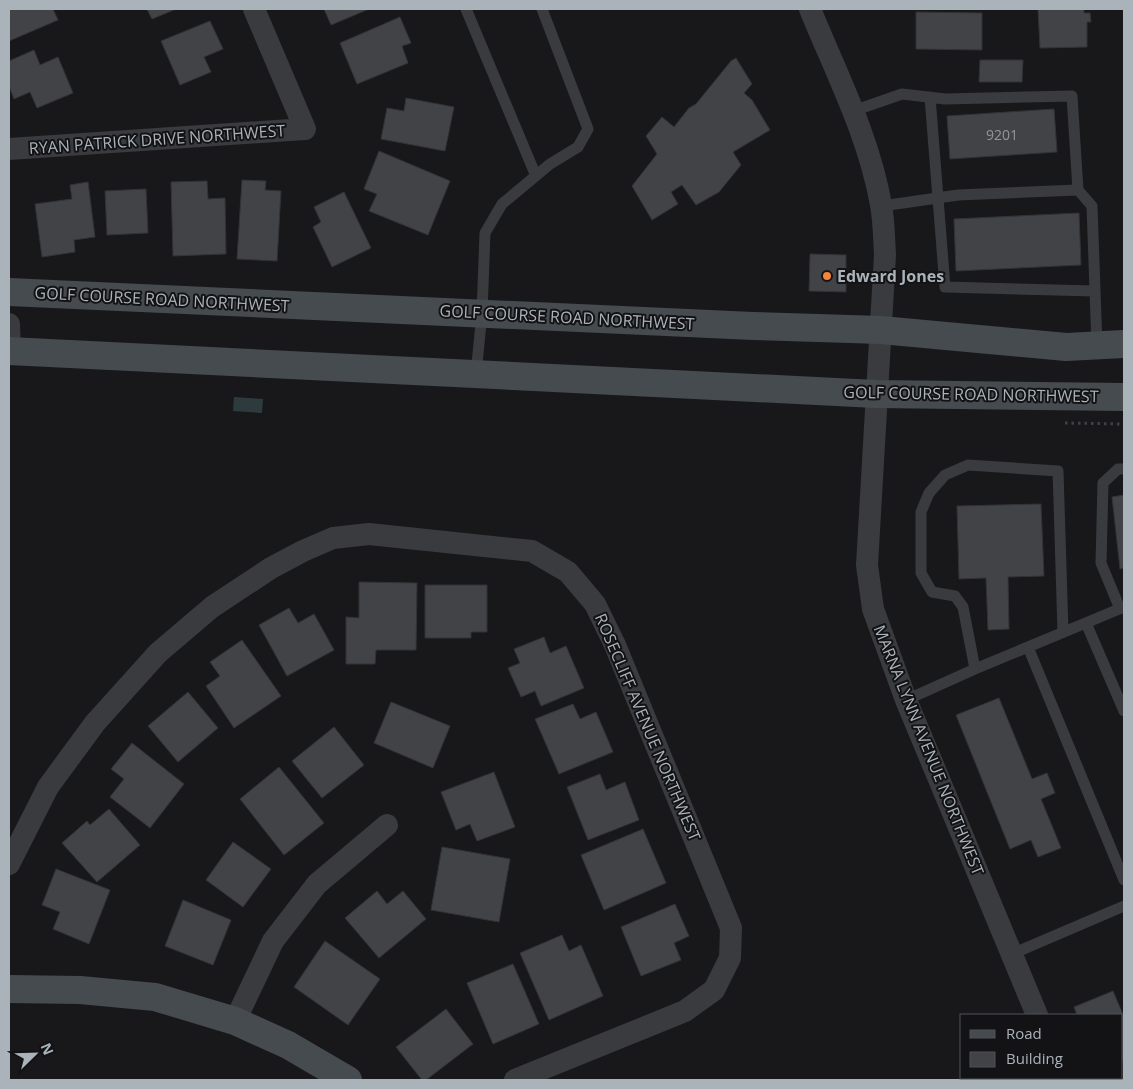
<svg xmlns="http://www.w3.org/2000/svg" width="1133" height="1089" font-family="'Open Sans',sans-serif">
  <style>
    .water { fill: #2d3b3e }
    .building { fill: #424347; stroke: #323336 }
    .lines { fill: none; stroke-linecap: round; stroke-linejoin: round }
    .path { stroke: #3e4246; stroke-width: 3; stroke-dasharray: 2.5 4; stroke-linecap: butt }
    .lane { stroke: #393b3f; stroke-width: 11 }
    .street { stroke: #393b3f; stroke-width: 22 }
    .secondary { stroke: #464b4f; stroke-width: 28 }
    .poi-dot { fill: #f38536; stroke: #131315; stroke-width: 2 }
    .labels { text-anchor: middle; dominant-baseline: central; stroke-width: 4; stroke-linejoin: round; paint-order: stroke }
    .number-label { font-size: 14px; fill: #90969d }
    .street-label { font-size: 16px; fill: #aab2ba; stroke: #131315 }
    .poi-label { font-size: 16px; font-weight: bold; fill: #aab2ba; stroke: #131315; text-anchor: start }
  </style>
  <rect width="100%" height="100%" fill="#18181a"/>
  <!-- water -->
  <path class="water" d="M 234,397 L 263,399 L 262,413 L 233,411 Z"/>
  <!-- building -->
  <path class="building" d="M 9,9 L 53,9 L 58,20 L 9,41 Z
    M 147,9 L 176,9 L 152,19 Z
    M 324,9 L 369,9 L 331,25 Z
    M 1038,9 L 1084,9 L 1084,13 L 1090,13 L 1091,22 L 1087,22 L 1087,47 L 1040,48 Z
    M 916,12 L 982,13 L 982,50 L 916,49 Z
    M 400,17 L 411,43 L 402,46 L 408,63 L 357,84 L 340,43 Z
    M 210,21 L 223,49 L 204,57 L 211,72 L 180,85 L 161,41 Z
    M 34,50 L 40,65 L 58,57 L 73,93 L 37,108 L 30,92 L 14,99 L 9,86 L 9,61 Z
    M 736,58 L 752,84 L 744,93 L 752,100 L 770,130 L 733,152 L 741,165 L 719,192 L 696,205 L 682,185 L 671,192 L 678,204 L 652,220 L 632,186 L 657,154 L 646,136 L 662,117 L 674,127 L 689,108 L 696,104 L 731,61 Z
    M 980,60 L 1023,60 L 1022,82 L 979,82 Z
    M 406,98 L 454,107 L 445,151 L 381,139 L 387,108 L 404,111 Z
    M 1054,109 L 1057,152 L 950,159 L 947,116 Z
    M 379,151 L 450,181 L 428,235 L 369,211 L 377,194 L 364,189 Z
    M 242,180 L 266,181 L 265,190 L 281,191 L 277,261 L 237,259 Z
    M 207,181 L 208,199 L 225,198 L 226,254 L 173,256 L 171,182 Z
    M 88,182 L 95,237 L 74,240 L 75,252 L 42,257 L 35,204 L 72,199 L 70,185 Z
    M 146,189 L 148,233 L 107,235 L 105,191 Z
    M 344,192 L 371,248 L 332,267 L 313,227 L 321,222 L 314,207 Z
    M 1079,213 L 1081,265 L 956,271 L 954,219 Z
    M 810,254 L 846,255 L 846,292 L 809,291 Z
    M 1124,495 L 1124,568 L 1120,569 L 1112,497 Z
    M 1041,504 L 1044,576 L 1008,577 L 1009,629 L 988,630 L 986,578 L 959,579 L 957,506 Z
    M 359,582 L 417,583 L 416,650 L 376,650 L 375,664 L 346,664 L 346,617 L 359,618 Z
    M 425,585 L 487,585 L 487,632 L 471,632 L 471,638 L 425,638 Z
    M 289,608 L 298,623 L 314,614 L 334,650 L 287,676 L 259,625 Z
    M 544,637 L 550,653 L 566,646 L 584,688 L 541,706 L 535,691 L 521,697 L 508,668 L 520,663 L 514,649 Z
    M 242,640 L 281,696 L 234,728 L 206,686 L 220,676 L 210,662 Z
    M 188,692 L 218,728 L 178,762 L 148,726 Z
    M 999,698 L 1032,779 L 1047,773 L 1055,793 L 1041,799 L 1061,848 L 1038,857 L 1031,840 L 1010,849 L 956,715 Z
    M 391,702 L 450,726 L 433,768 L 374,743 Z
    M 573,704 L 580,719 L 596,712 L 613,752 L 559,774 L 535,719 Z
    M 334,727 L 364,765 L 322,798 L 292,761 Z
    M 132,743 L 184,784 L 150,828 L 110,797 L 124,779 L 111,769 Z
    M 279,767 L 324,823 L 284,855 L 240,799 Z
    M 494,772 L 515,827 L 477,841 L 470,824 L 456,830 L 441,792 Z
    M 600,774 L 606,790 L 625,782 L 639,820 L 588,840 L 567,787 Z
    M 109,809 L 140,845 L 97,882 L 62,843 L 87,821 L 90,825 Z
    M 643,829 L 666,883 L 604,910 L 581,855 Z
    M 233,842 L 271,869 L 243,907 L 206,880 Z
    M 442,847 L 510,859 L 499,922 L 431,910 Z
    M 56,869 L 110,890 L 89,944 L 53,929 L 60,912 L 42,905 Z
    M 377,891 L 387,904 L 403,891 L 426,919 L 379,958 L 345,918 Z
    M 183,900 L 231,920 L 213,965 L 165,946 Z
    M 675,904 L 689,936 L 674,943 L 681,960 L 641,976 L 621,927 Z
    M 562,935 L 569,951 L 581,945 L 603,996 L 549,1020 L 520,953 Z
    M 325,941 L 380,979 L 348,1025 L 294,987 Z
    M 513,964 L 539,1024 L 493,1044 L 467,983 Z
    M 1113,991 L 1124,1017 L 1124,1060 L 1122,1061 L 1122,1015 L 1077,1015 L 1074,1007 Z
    M 446,1009 L 473,1044 L 426,1080 L 422,1080 L 396,1047 Z"/>
  <g class="lines">
    <!-- path -->
    <path class="path" d="M 1065,423 L 1124,424"/>
    <!-- lane -->
    <path class="lane" d="M 466,9 L 536,176
      M 930,97 L 945,287 L 1095,291
      M 853,111 L 902,94 L 945,99 L 1072,96 L 1078,190 L 1092,206 L 1097,346
      M 882,206 L 958,195 L 1078,190
      M 476,374 L 482,313 L 485,233 L 502,204 L 550,164 L 578,147 L 588,129 L 542,9
      M 1120,609 L 1101,563 L 1103,483 L 1118,469 L 1124,469
      M 1086,623 L 1124,711
      M 1028,647 L 1124,880
      M 975,669 L 963,607 L 955,596 L 932,592 L 921,573 L 921,512 L 929,493 L 945,475 L 968,465 L 1058,471 L 1063,632
      M 906,700 L 975,669 L 1124,607
      M 1012,954 L 1124,906"/>
    <!-- street -->
    <path class="street" d="M 810,9 C 836,73 869,136 881,205 C 884,221 884,238 885,255 L 867,565 L 873,609 L 906,700 L 1037,1015
      M 9,149 L 305,129 L 254,9
      M 9,324 L 10,350
      M 9,864 L 48,787 L 95,723 L 158,653 L 212,607 L 271,568 L 303,551 L 333,538 L 369,534 L 532,551 L 568,572 L 595,604 L 615,645 L 731,928 L 730,958 L 714,990 L 685,1011 L 515,1080
      M 235,1021 L 273,941 L 317,884 L 387,825
      M 1063,1078 L 1064,1080"/>
    <!-- secondary -->
    <path class="secondary" d="M 9,292 L 753,326 L 881,330 L 1066,347 L 1124,344
      M 9,351 L 876,394 L 1124,397
      M 9,989 L 80,990 L 155,997 L 235,1021 L 288,1045 L 348,1080"/>
  </g>
  <!-- markers -->
  <circle class="poi-dot" cx="827" cy="276" r="5"/>
  <g class="labels">
    <!-- number labels -->
    <g class="number-label">
      <text x="1002" y="134">9201</text>
    </g>
    <!-- street labels -->
    <g class="street-label">
      <text transform="translate(157 139) rotate(-4)">RYAN PATRICK DRIVE NORTHWEST</text>
      <text transform="translate(162 299) rotate(3)">GOLF COURSE ROAD NORTHWEST</text>
      <text transform="translate(567 317) rotate(3)">GOLF COURSE ROAD NORTHWEST</text>
      <text transform="translate(971 394) rotate(1)">GOLF COURSE ROAD NORTHWEST</text>
      <text transform="translate(648 727) rotate(67)">ROSECLIFF AVENUE NORTHWEST</text>
      <text transform="translate(929 750) rotate(68)">MARNA LYNN AVENUE NORTHWEST</text>
    </g>
    <!-- poi labels -->
    <g class="poi-label">
      <text x="837" y="276">Edward Jones</text>
    </g>
  </g>
  <!-- border -->
  <rect width="1133" height="1089" fill="none" stroke="#aab2ba" stroke-width="20"/>
  <!-- legend -->
  <rect x="960" y="1014" width="162" height="65" fill="#131315" stroke="#4f5357"/>
  <rect x="970" y="1030" width="25" height="8" fill="#464b4f" stroke="#4f5357"/>
  <text x="1006" y="1039" font-size="15" fill="#aab2ba">Road</text>
  <rect x="970" y="1052" width="25" height="15" fill="#424347" stroke="#4f5357"/>
  <text x="1006" y="1064" font-size="15" fill="#aab2ba">Building</text>
  <!-- north arrow -->
  <g transform="translate(35 1054) rotate(67)" stroke="#131315" stroke-width="4" paint-order="stroke">
  <path d="M0-4L9 19L0 12L-9 19Z" fill="#aab2ba"/>
  <text y="-8" font-size="14" font-weight="bold" text-anchor="middle" fill="#aab2ba">N</text>
  </g>
</svg>
